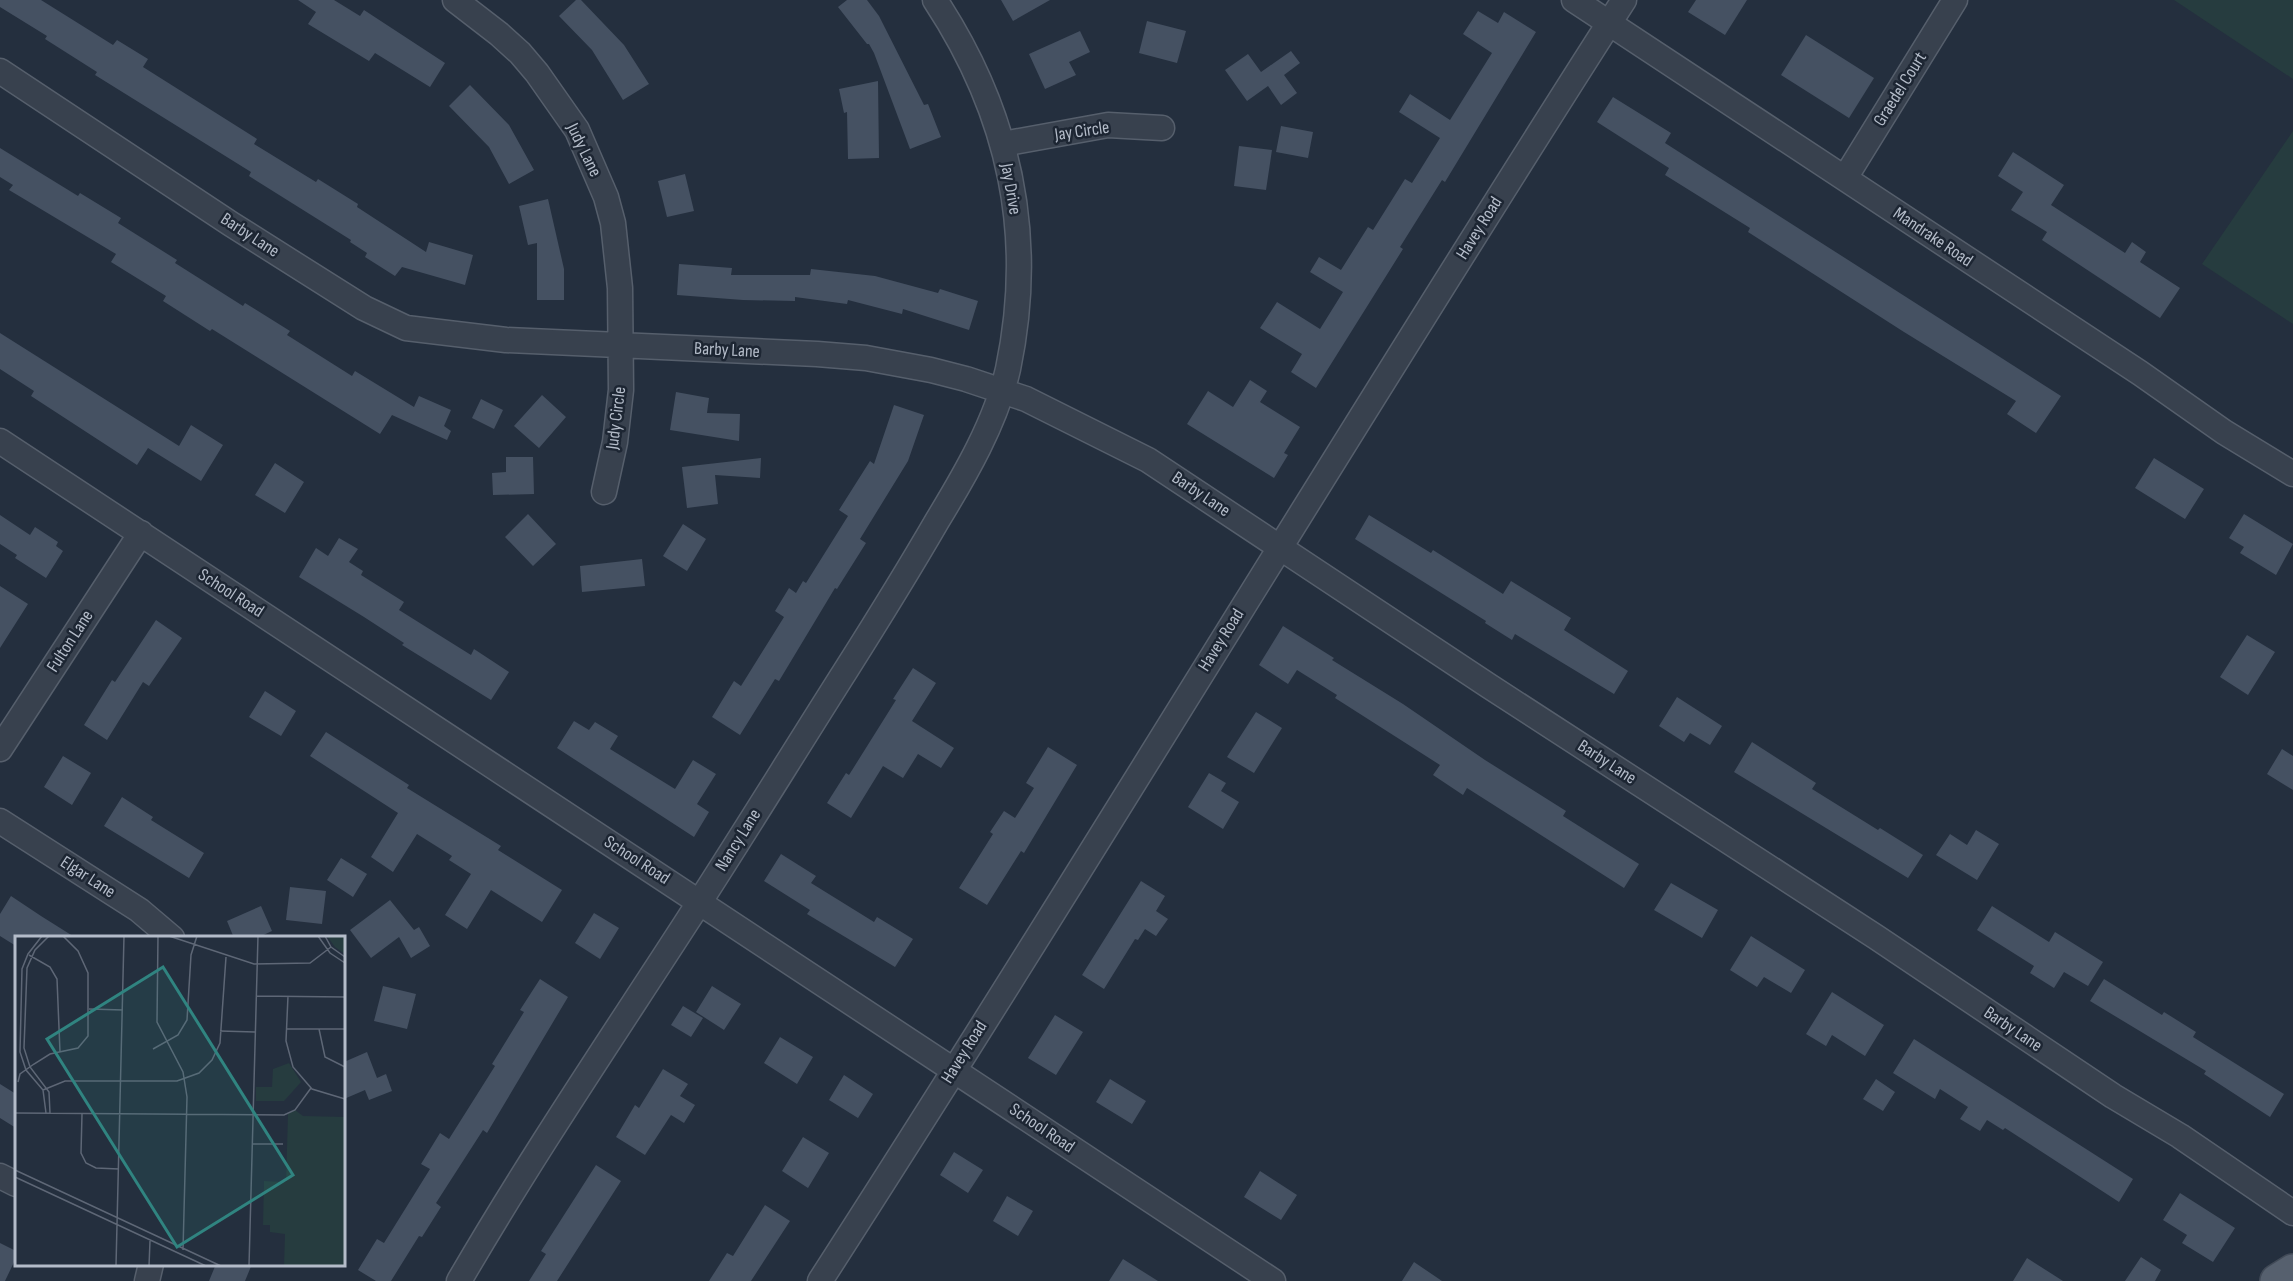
<svg xmlns="http://www.w3.org/2000/svg" width="2293" height="1281" font-family="'Sofia Sans Condensed',sans-serif">
  <style>
    .green { fill: #263c3f }
    .building { fill: #455162 }
    .lines { fill: none; stroke-linecap: round; stroke-linejoin: round }
    .minor-casing { stroke: #565f6c; stroke-width: 27 }
    .primary-casing { stroke: #414a57; stroke-width: 36 }
    .minor { stroke: #38414e; stroke-width: 24 }
    .primary { stroke: #56606e; stroke-width: 33 }
    .labels { text-anchor: middle; dominant-baseline: central; stroke-width: 5; stroke-linejoin: round; paint-order: stroke }
    .street-label { font-size: 18px; fill: #b4bcc9; stroke: #1d2633 }
    .inset-road { fill: none; stroke: #5e6776; stroke-width: 1.5 }
    .view { fill: #308480; fill-opacity: 0.15; stroke: #308480; stroke-width: 3 }
    .inset-edge { fill: none; stroke: #b4bcc9; stroke-width: 3 }
  </style>
  <rect width="100%" height="100%" fill="#242f3e"/>
  <!-- green -->
  <path class="green" d="M 2175,0 L 2293,0 L 2293,79 L 2174,0 Z
    M 2293,131 L 2293,324 L 2202,264 Z"/>
  <!-- building -->
  <path class="building" d="M 0,0 L 41,0 L 113,45 L 117,40 L 148,59 L 143,67 L 257,139 L 254,144 L 316,182 L 318,179 L 358,204 L 357,207 L 426,252 L 429,242 L 473,255 L 465,285 L 402,267 L 395,276 L 365,257 L 367,253 L 350,242 L 351,240 L 249,176 L 251,172 L 95,75 L 97,72 L 45,39 L 47,36 L 0,7 Z
    M 298,0 L 334,0 L 360,16 L 364,10 L 445,63 L 430,87 L 375,53 L 369,61 L 308,24 L 316,12 Z
    M 576,0 L 581,0 L 624,45 L 649,84 L 623,100 L 592,50 L 559,16 Z
    M 847,0 L 867,0 L 879,16 L 924,105 L 928,104 L 941,137 L 910,149 L 874,53 L 869,44 L 867,44 L 838,7 Z
    M 1001,0 L 1050,0 L 1013,21 Z
    M 1696,0 L 1747,0 L 1725,35 L 1688,12 Z
    M 1478,11 L 1498,23 L 1504,12 L 1536,32 L 1445,182 L 1442,180 L 1400,247 L 1403,249 L 1316,388 L 1291,372 L 1302,354 L 1260,328 L 1277,302 L 1320,329 L 1343,292 L 1310,272 L 1319,257 L 1341,270 L 1368,227 L 1373,230 L 1405,179 L 1412,183 L 1440,138 L 1399,112 L 1410,94 L 1450,120 L 1492,53 L 1463,34 Z
    M 1147,21 L 1186,31 L 1177,63 L 1139,53 Z
    M 1080,31 L 1090,52 L 1069,62 L 1076,75 L 1045,89 L 1029,54 Z
    M 1806,35 L 1874,78 L 1849,118 L 1781,75 Z
    M 1291,51 L 1300,63 L 1284,75 L 1297,93 L 1281,105 L 1268,86 L 1247,101 L 1225,70 L 1248,54 L 1261,72 Z
    M 878,81 L 879,158 L 848,159 L 847,112 L 844,113 L 839,89 Z
    M 470,85 L 509,125 L 534,170 L 509,184 L 489,147 L 449,106 Z
    M 1613,97 L 1671,133 L 1665,143 L 2061,396 L 2036,433 L 2007,414 L 2016,401 L 1904,332 L 1748,232 L 1750,228 L 1665,175 L 1669,168 L 1597,122 Z
    M 1281,126 L 1313,132 L 1308,158 L 1276,152 Z
    M 1239,146 L 1272,150 L 1266,190 L 1234,186 Z
    M 0,148 L 78,196 L 80,193 L 121,218 L 118,223 L 177,260 L 175,263 L 243,306 L 245,303 L 290,331 L 287,335 L 352,376 L 355,371 L 414,407 L 419,396 L 451,410 L 444,426 L 451,431 L 447,440 L 392,415 L 380,434 L 212,329 L 210,331 L 163,301 L 166,296 L 111,262 L 116,254 L 9,190 L 13,185 L 0,177 Z
    M 2013,152 L 2064,185 L 2051,205 L 2125,253 L 2132,242 L 2146,252 L 2140,262 L 2180,288 L 2160,318 L 2042,240 L 2047,232 L 2011,210 L 2023,192 L 1998,176 Z
    M 685,174 L 694,211 L 667,217 L 658,181 Z
    M 548,199 L 564,269 L 564,300 L 537,300 L 537,243 L 528,245 L 519,206 Z
    M 679,264 L 732,268 L 731,275 L 810,275 L 811,269 L 875,276 L 938,293 L 940,289 L 978,301 L 969,330 L 903,309 L 902,314 L 848,300 L 847,304 L 795,297 L 795,301 L 743,300 L 677,295 Z
    M 0,333 L 179,446 L 191,425 L 223,445 L 201,481 L 148,448 L 137,465 L 31,396 L 34,391 L 0,369 Z
    M 1250,380 L 1267,391 L 1260,402 L 1300,427 L 1284,453 L 1288,455 L 1274,478 L 1187,424 L 1208,391 L 1233,407 Z
    M 676,392 L 709,398 L 707,413 L 740,414 L 739,441 L 670,430 Z
    M 542,395 L 566,417 L 539,448 L 514,426 Z
    M 481,399 L 503,410 L 494,429 L 472,418 Z
    M 894,405 L 924,415 L 908,461 L 860,539 L 866,543 L 837,589 L 835,588 L 779,681 L 775,679 L 740,735 L 712,717 L 734,681 L 741,686 L 784,617 L 775,611 L 789,588 L 796,593 L 803,581 L 806,583 L 848,516 L 839,510 L 870,461 L 874,464 Z
    M 506,457 L 533,457 L 534,494 L 493,495 L 492,473 L 506,472 Z
    M 761,458 L 760,478 L 715,475 L 718,504 L 687,508 L 682,467 Z
    M 2154,458 L 2204,489 L 2185,519 L 2135,488 Z
    M 275,463 L 304,482 L 285,513 L 255,495 Z
    M 528,514 L 556,544 L 533,566 L 505,537 Z
    M 2244,514 L 2293,544 L 2276,575 L 2240,553 L 2244,547 L 2229,538 Z
    M 0,515 L 30,535 L 35,527 L 58,542 L 56,546 L 63,551 L 46,578 L 15,558 L 17,555 L 0,544 Z
    M 1369,515 L 1431,553 L 1433,550 L 1503,594 L 1511,581 L 1571,618 L 1564,630 L 1628,671 L 1614,694 L 1515,634 L 1512,640 L 1485,623 L 1486,621 L 1355,539 Z
    M 683,524 L 706,539 L 687,571 L 663,556 Z
    M 339,538 L 358,549 L 349,562 L 363,571 L 361,575 L 404,602 L 399,610 L 471,655 L 474,649 L 509,672 L 491,700 L 402,645 L 404,643 L 364,617 L 299,577 L 316,548 L 328,556 Z
    M 642,559 L 645,586 L 582,592 L 580,566 Z
    M 0,586 L 28,604 L 0,648 Z
    M 156,620 L 182,638 L 149,686 L 143,682 L 107,740 L 84,725 L 112,680 L 115,682 Z
    M 1283,626 L 1334,658 L 1332,660 L 1403,704 L 1485,760 L 1566,811 L 1563,816 L 1639,864 L 1624,888 L 1467,788 L 1463,795 L 1433,775 L 1440,765 L 1335,698 L 1337,695 L 1297,670 L 1288,684 L 1259,665 Z
    M 2247,635 L 2275,652 L 2248,695 L 2220,677 Z
    M 913,668 L 936,683 L 912,721 L 954,748 L 941,768 L 918,754 L 903,778 L 883,766 L 851,818 L 827,803 L 846,773 L 849,775 L 896,700 L 893,699 Z
    M 265,691 L 296,711 L 281,736 L 249,717 Z
    M 1677,697 L 1722,726 L 1710,745 L 1690,733 L 1684,742 L 1659,726 Z
    M 1256,712 L 1282,728 L 1254,773 L 1227,757 Z
    M 574,721 L 589,730 L 595,722 L 618,736 L 610,749 L 675,789 L 693,760 L 716,774 L 697,804 L 709,812 L 694,837 L 557,748 Z
    M 326,732 L 409,785 L 407,788 L 501,846 L 498,850 L 562,890 L 542,922 L 491,890 L 467,929 L 445,915 L 471,874 L 449,860 L 452,856 L 417,834 L 393,872 L 371,857 L 398,813 L 310,756 Z
    M 1752,742 L 1816,783 L 1812,789 L 1878,830 L 1880,828 L 1923,855 L 1908,878 L 1734,772 Z
    M 1048,747 L 1077,765 L 1024,853 L 1021,851 L 987,905 L 959,888 L 993,834 L 990,832 L 1004,811 L 1015,818 L 1034,788 L 1026,783 Z
    M 2282,749 L 2293,756 L 2293,790 L 2267,774 Z
    M 63,756 L 91,773 L 72,805 L 44,787 Z
    M 1209,773 L 1226,783 L 1221,791 L 1239,802 L 1223,829 L 1188,807 Z
    M 122,797 L 153,817 L 151,820 L 204,853 L 189,878 L 104,826 Z
    M 1976,830 L 1999,844 L 1977,880 L 1936,855 L 1950,834 L 1967,845 Z
    M 781,854 L 816,876 L 811,883 L 874,922 L 877,917 L 913,939 L 895,967 L 807,914 L 810,910 L 764,881 Z
    M 341,858 L 367,874 L 353,897 L 327,880 Z
    M 1141,881 L 1165,896 L 1156,911 L 1168,919 L 1156,936 L 1145,929 L 1138,940 L 1135,939 L 1104,989 L 1082,975 Z
    M 1671,883 L 1718,910 L 1702,938 L 1654,910 Z
    M 290,887 L 326,891 L 322,924 L 286,920 Z
    M 11,896 L 41,916 L 76,938 L 16,938 L 16,946 L 0,936 L 0,914 Z
    M 390,900 L 414,930 L 419,927 L 430,946 L 411,958 L 399,937 L 371,958 L 350,930 Z
    M 261,906 L 272,931 L 257,938 L 234,938 L 227,921 Z
    M 1992,906 L 2049,942 L 2055,932 L 2103,962 L 2088,986 L 2064,972 L 2054,988 L 2030,973 L 2034,966 L 1977,930 Z
    M 594,913 L 619,928 L 600,959 L 575,943 Z
    M 1751,936 L 1805,970 L 1791,993 L 1764,977 L 1757,987 L 1730,970 Z
    M 540,979 L 568,997 L 487,1133 L 483,1130 L 436,1203 L 441,1207 L 422,1237 L 419,1236 L 391,1281 L 376,1281 L 358,1270 L 377,1239 L 384,1243 L 430,1169 L 421,1164 L 440,1133 L 449,1139 L 495,1066 L 492,1064 L 524,1012 L 520,1010 Z
    M 2104,979 L 2162,1015 L 2164,1012 L 2196,1032 L 2193,1037 L 2284,1094 L 2270,1117 L 2204,1074 L 2206,1071 L 2090,1001 Z
    M 383,986 L 416,994 L 407,1029 L 374,1021 Z
    M 712,986 L 741,1004 L 724,1030 L 696,1012 Z
    M 1832,992 L 1884,1025 L 1865,1056 L 1832,1035 L 1826,1046 L 1806,1034 Z
    M 683,1006 L 703,1018 L 691,1037 L 671,1025 Z
    M 1055,1015 L 1083,1032 L 1056,1075 L 1028,1058 Z
    M 780,1037 L 813,1057 L 797,1084 L 764,1063 Z
    M 1914,1039 L 2133,1179 L 2119,1202 L 2005,1128 L 2003,1130 L 1987,1120 L 1980,1131 L 1960,1119 L 1968,1107 L 1940,1089 L 1935,1099 L 1893,1073 Z
    M 367,1052 L 377,1078 L 386,1074 L 392,1091 L 369,1100 L 365,1090 L 344,1099 L 344,1062 Z
    M 663,1069 L 688,1084 L 680,1096 L 695,1105 L 684,1123 L 671,1115 L 645,1155 L 616,1137 L 635,1105 L 639,1108 Z
    M 844,1075 L 873,1094 L 858,1118 L 829,1100 Z
    M 1110,1079 L 1146,1101 L 1132,1124 L 1096,1102 Z
    M 1876,1079 L 1895,1092 L 1883,1111 L 1863,1099 Z
    M 0,1084 L 16,1094 L 16,1128 L 0,1118 Z
    M 803,1137 L 829,1153 L 808,1188 L 782,1171 Z
    M 954,1152 L 983,1170 L 968,1193 L 940,1175 Z
    M 596,1165 L 621,1181 L 557,1281 L 529,1281 L 546,1254 L 541,1251 Z
    M 1260,1171 L 1297,1195 L 1281,1220 L 1244,1197 Z
    M 2180,1193 L 2235,1228 L 2213,1262 L 2182,1243 L 2187,1235 L 2163,1220 Z
    M 1007,1196 L 1033,1211 L 1018,1236 L 993,1221 Z
    M 765,1205 L 790,1221 L 751,1281 L 709,1281 L 727,1253 L 733,1256 Z
    M 0,1243 L 16,1251 L 16,1258 L 5,1281 L 0,1281 Z
    M 2141,1257 L 2161,1270 L 2155,1281 L 2125,1281 Z
    M 2027,1258 L 2063,1281 L 2013,1281 Z
    M 1123,1259 L 1158,1281 L 1109,1281 Z
    M 1414,1262 L 1442,1281 L 1402,1281 Z
    M 216,1264 L 252,1264 L 245,1281 L 209,1281 Z"/>
  <g class="lines">
    <!-- minor casing -->
    <g class="minor-casing">
      <path id="minor" d="M 455,0 L 499,34 L 520,53 L 537,73 L 577,130 L 606,197 L 613,223 L 620,288 L 621,390 L 615,442 L 604,492
        M 1574,0 L 2140,373 L 2224,432 L 2293,474
        M 0,71 L 231,224 L 364,308 L 406,328 L 506,340 L 817,354 L 866,358 L 931,370 L 966,379 L 1026,399 L 1148,460 L 1489,686 L 1876,937 L 2113,1096 L 2180,1136 L 2293,1213
        M 1003,144 L 1108,125 L 1162,128
        M 1845,178 L 1955,0
        M 0,441 L 1273,1281
        M 0,749 L 141,533
        M 0,821 L 139,910 L 172,938
        M 0,1176 L 16,1184
        M 147,1281 L 151,1264
        M 459,1281 C 530,1159 609,1042 686,923 C 740,840 792,755 846,670 C 877,621 908,571 937,521 C 965,475 996,422 1008,369 C 1036,235 1010,114 935,0
        M 820,1281 C 1093,857 1352,424 1624,0"/>
    </g>
    <!-- primary casing -->
    <g class="primary-casing">
      <path id="primary" d="M 2277,1281 L 2293,1271"/>
    </g>
    <!-- minor -->
    <use href="#minor" class="minor"/>
    <!-- primary -->
    <use href="#primary" class="primary"/>
  </g>
  <g class="labels">
    <!-- street labels -->
    <g class="street-label">
      <text transform="translate(1900 89) rotate(-58)">Graedel Court</text>
      <text transform="translate(1082 131) rotate(-8)">Jay Circle</text>
      <text transform="translate(584 150) rotate(64)">Judy Lane</text>
      <text transform="translate(1011 189) rotate(80)">Jay Drive</text>
      <text transform="translate(1479 228) rotate(-58)">Havey Road</text>
      <text transform="translate(250 235) rotate(33)">Barby Lane</text>
      <text transform="translate(1933 237) rotate(34)">Mandrake Road</text>
      <text transform="translate(727 350) rotate(3)">Barby Lane</text>
      <text transform="translate(616 418) rotate(-83)">Judy Circle</text>
      <text transform="translate(1201 494) rotate(34)">Barby Lane</text>
      <text transform="translate(231 593) rotate(33)">School Road</text>
      <text transform="translate(1221 640) rotate(-58)">Havey Road</text>
      <text transform="translate(70 641) rotate(-57)">Fulton Lane</text>
      <text transform="translate(1607 762) rotate(33)">Barby Lane</text>
      <text transform="translate(738 840) rotate(-58)">Nancy Lane</text>
      <text transform="translate(637 860) rotate(33)">School Road</text>
      <text transform="translate(88 877) rotate(33)">Elgar Lane</text>
      <text transform="translate(2013 1029) rotate(34)">Barby Lane</text>
      <text transform="translate(964 1052) rotate(-58)">Havey Road</text>
      <text transform="translate(1042 1128) rotate(34)">School Road</text>
    </g>
  </g>
  <!-- overview -->
  <g transform="translate(15 936)">
    <rect width="330" height="330" fill="#242f3e"/>
    <path d="M 312,0 L 330,0 L 330,18 L 320,11 ZM 274,127 L 286,146 L 269,165 L 241,165 L 241,151 L 257,151 L 258,133 ZM 280,174 L 288,180 L 330,181 L 330,330 L 269,330 L 270,298 L 255,296 L 255,289 L 248,289 L 249,245 L 271,246 L 273,178 Z" fill="#263c3f"/>
    <path class="inset-road" d="M 27,0 L 13,18 L 7,33 L 5,116 L 11,134 L 28,154 L 31,177M 34,0 L 20,14 L 12,32 L 9,112 L 15,131 L 34,156 L 35,177M 143,0 L 142,86 L 168,136 L 172,161 L 168,314M 154,0 L 239,28 L 295,27 L 316,11M 303,0 L 315,17 L 330,27M 310,0 L 316,11 L 330,21M 14,19 L 35,31 L 42,43 L 45,116M 241,60 L 330,61M 273,60 L 271,105 L 278,131 L 297,153 L 330,163M 74,73 L 108,74M 272,93 L 330,93M 304,93 L 310,121 L 330,131M 205,95 L 240,96M 138,113 L 163,99 L 172,84 L 176,19 L 182,0M 3,146 L 5,138 L 19,128 L 35,118 L 63,112 L 73,100 L 73,37 L 63,15 L 48,0M 28,154 L 50,145 L 162,145 L 184,137 L 197,124 L 205,107 L 211,21M 0,177 L 269,179 L 280,174 L 296,152M 67,178 L 66,217 L 71,227 L 81,232 L 104,233M 237,208 L 268,208M 0,234 L 206,330M 0,241 L 191,330M 101,330 L 109,0M 134,330 L 135,305M 234,330 L 243,0"/>
    <path class="view" d="M 148,31 L 278,239 L 162,311 L 32,103 Z"/>
    <rect width="330" height="330" class="inset-edge"/>
  </g>
</svg>
